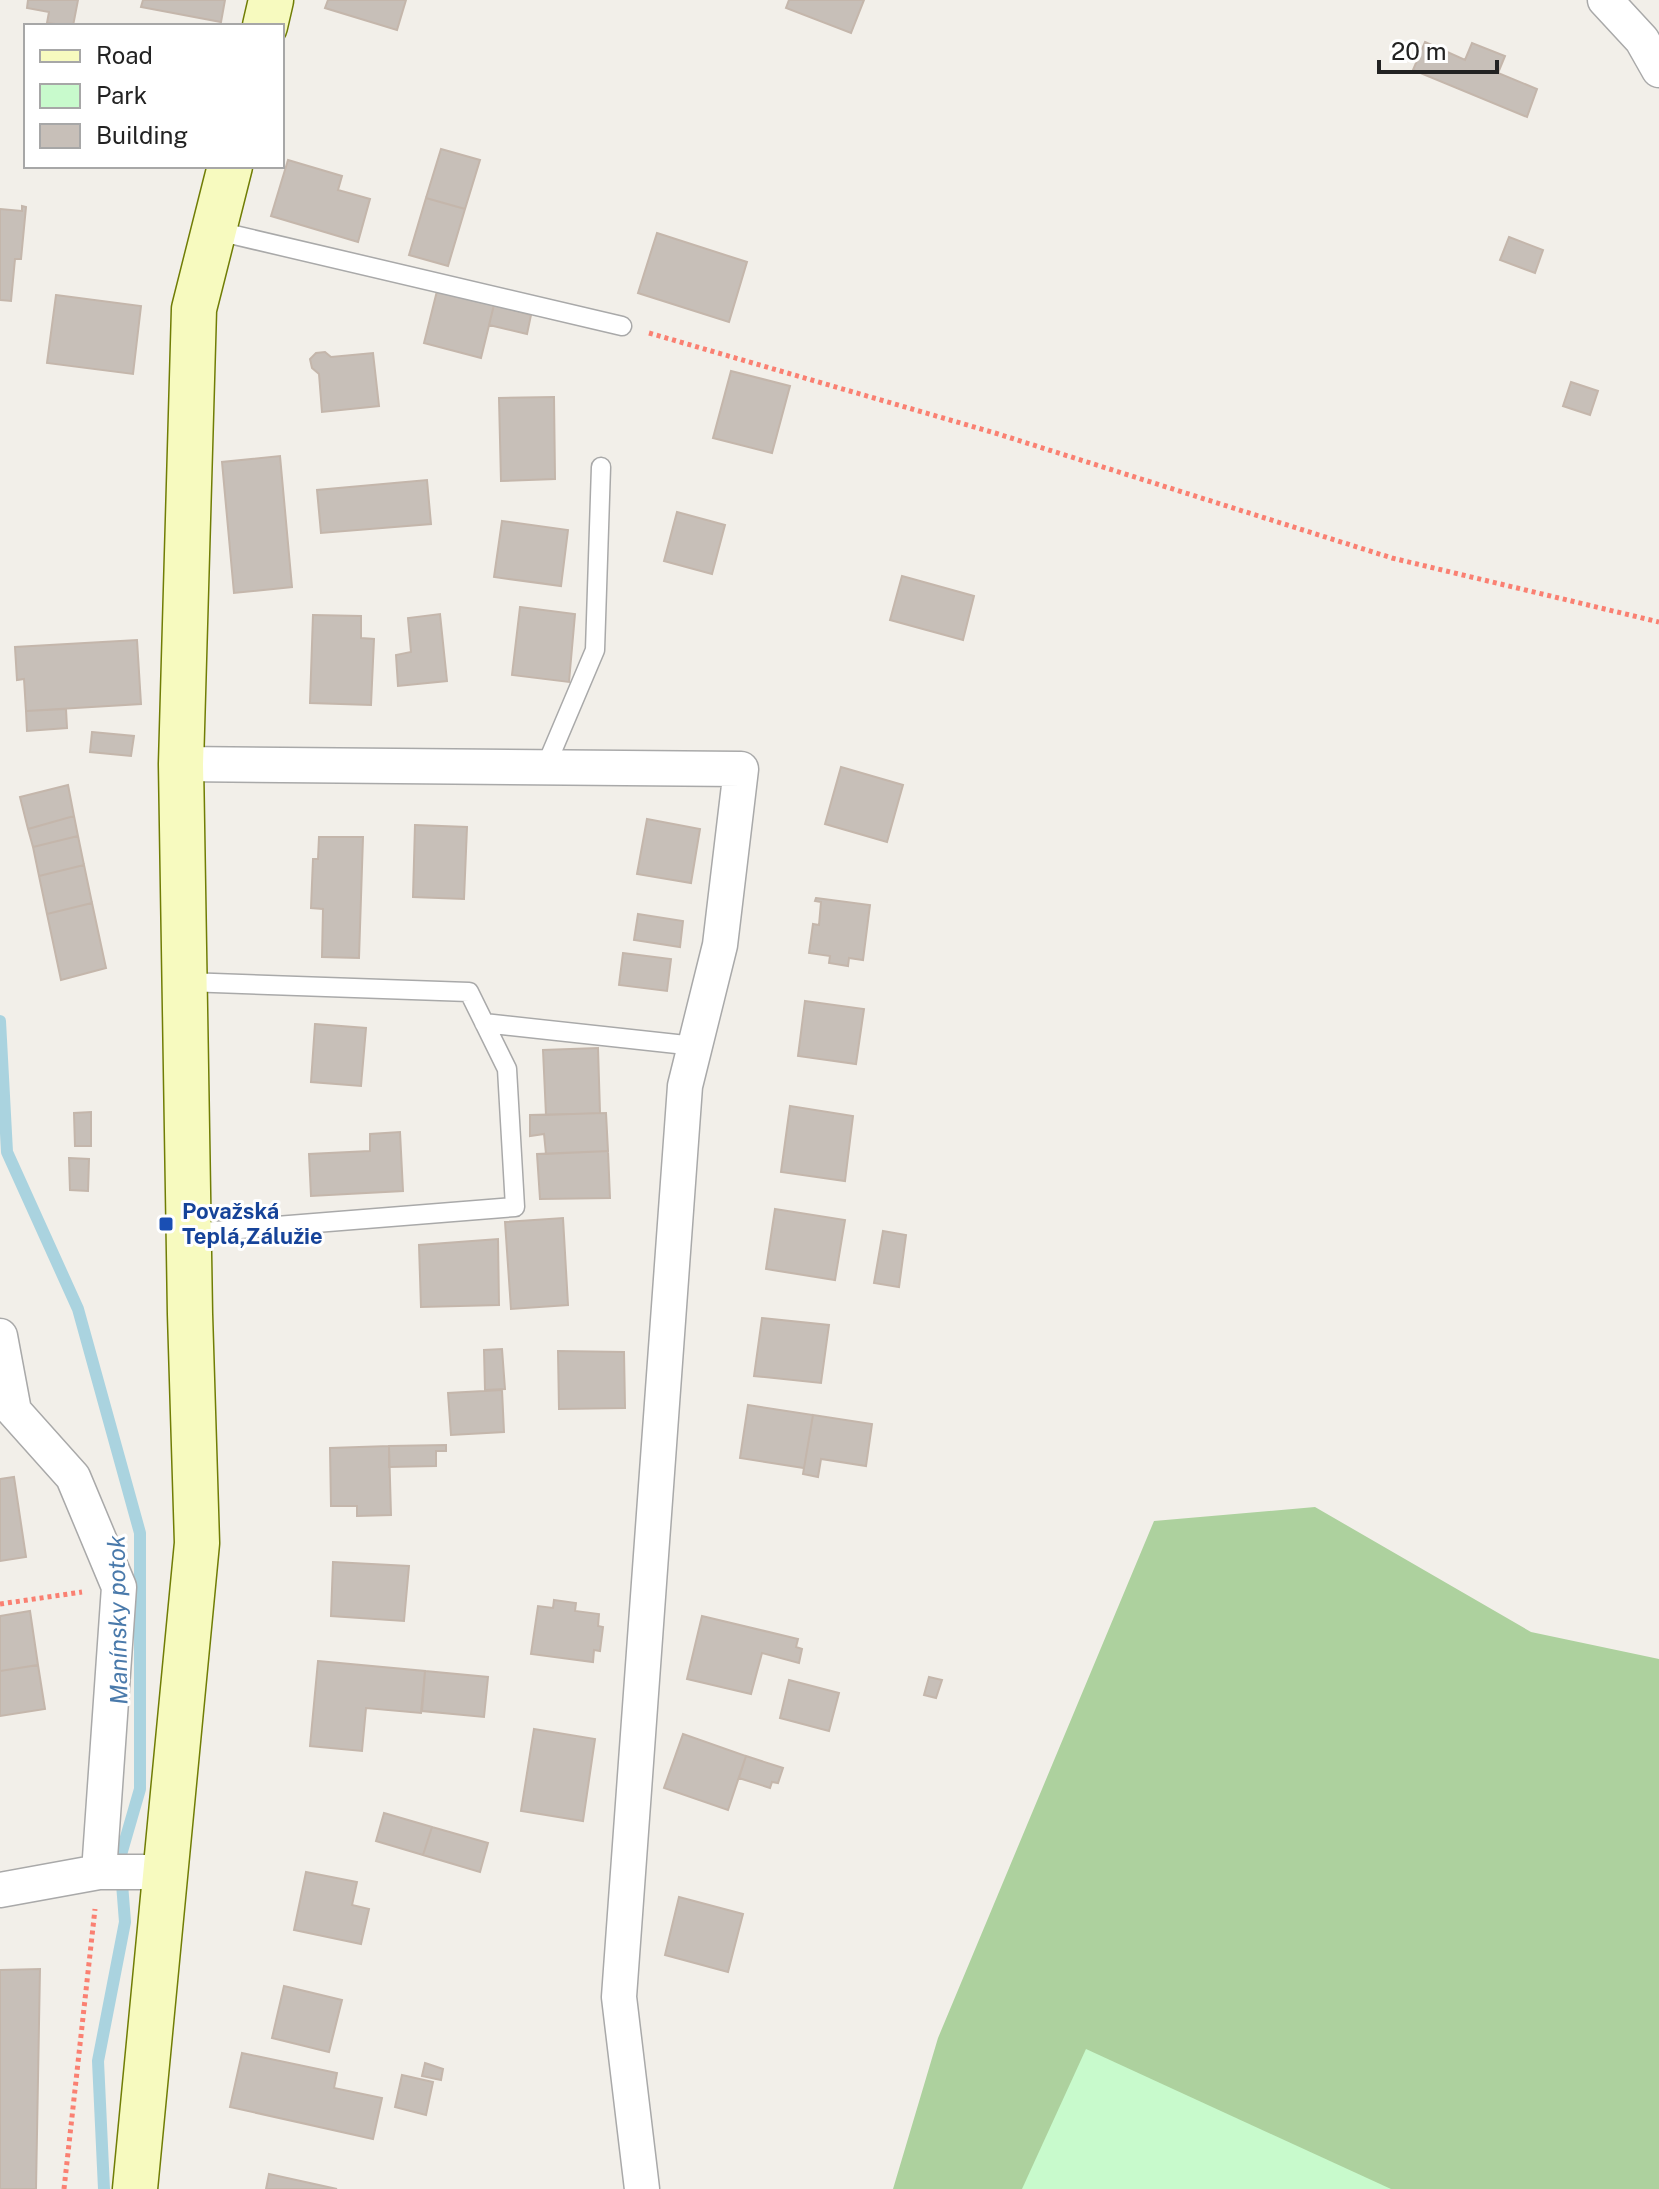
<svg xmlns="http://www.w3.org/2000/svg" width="1659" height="2189" font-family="'Public Sans',sans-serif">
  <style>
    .forest { fill: #add19e }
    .park { fill: #c8facc }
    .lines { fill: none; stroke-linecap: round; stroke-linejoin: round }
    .stream { stroke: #aad3df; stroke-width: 12 }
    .building { fill: #c7bfb8; stroke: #c4b6ab; stroke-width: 2 }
    .lane-casing { stroke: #a9a9a9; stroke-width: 21 }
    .street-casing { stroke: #a9a9a9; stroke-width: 37 }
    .secondary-casing { stroke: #707d05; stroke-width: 47 }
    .path { stroke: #fa8072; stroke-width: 5; stroke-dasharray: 4 4; stroke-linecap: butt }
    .lane { stroke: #fff; stroke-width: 18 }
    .street { stroke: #fff; stroke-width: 34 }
    .secondary { stroke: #f7fabf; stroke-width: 44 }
    .transit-dot { fill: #1a4fb4; stroke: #fff; stroke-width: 3 }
    .labels { text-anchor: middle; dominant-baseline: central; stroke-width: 6; stroke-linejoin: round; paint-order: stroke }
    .transit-label { font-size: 22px; font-weight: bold; fill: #164399; stroke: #fff; text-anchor: start }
    .water-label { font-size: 24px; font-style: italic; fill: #4a7aab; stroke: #fff }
  </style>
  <rect width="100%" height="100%" fill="#f2efe9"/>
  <!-- forest -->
  <path class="forest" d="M 1315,1507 L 1531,1632 L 1659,1659 L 1659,2189 L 893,2189 L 938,2038 L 1154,1521 Z"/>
  <!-- park -->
  <path class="park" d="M 1086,2049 L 1391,2189 L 1022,2189 Z"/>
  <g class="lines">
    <!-- stream -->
    <path class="stream" d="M 0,1021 L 7,1152 L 78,1309 L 140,1533 L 140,1789 L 120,1858 L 125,1922 L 98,2061 L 104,2189"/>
  </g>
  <!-- building -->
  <path class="building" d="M 28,0 L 78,0 L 73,26 L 47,23 L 49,12 L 27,8 Z
    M 143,0 L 225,0 L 221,22 L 141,7 Z
    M 328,0 L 406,0 L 397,30 L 325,8 Z
    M 789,0 L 864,0 L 851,33 L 786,8 Z
    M 1425,42 L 1465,60 L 1472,43 L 1505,56 L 1498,73 L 1537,89 L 1527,117 L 1413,70 Z
    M 441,149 L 480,160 L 465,209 L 426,198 Z
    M 288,160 L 342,176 L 338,190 L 370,199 L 358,242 L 271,216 Z
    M 426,198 L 465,209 L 448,266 L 409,255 Z
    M 22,206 L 26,207 L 21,259 L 15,259 L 11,301 L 0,300 L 0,209 L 22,211 Z
    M 657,233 L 747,262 L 729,322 L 638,293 Z
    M 1509,237 L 1543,250 L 1535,273 L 1500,260 Z
    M 437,291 L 494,305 L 481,358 L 424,343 Z
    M 56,295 L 141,306 L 133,374 L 47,363 Z
    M 494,305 L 531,315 L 527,334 L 489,325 Z
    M 325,352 L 331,357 L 373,353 L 379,406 L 322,412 L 319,374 L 312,368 L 310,359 L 316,353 Z
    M 731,371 L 790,386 L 772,453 L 713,438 Z
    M 1571,382 L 1598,391 L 1590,415 L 1563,406 Z
    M 554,397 L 555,479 L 501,481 L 499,398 Z
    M 280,456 L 292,587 L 234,593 L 222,462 Z
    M 427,480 L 431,524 L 321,533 L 317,490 Z
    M 677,512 L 725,525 L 712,574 L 664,561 Z
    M 502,521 L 568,530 L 561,586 L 494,577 Z
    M 902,576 L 974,596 L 963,640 L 890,620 Z
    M 520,607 L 575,614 L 569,682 L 512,675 Z
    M 440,614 L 447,681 L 398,686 L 396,655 L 411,652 L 408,618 Z
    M 313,615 L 361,616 L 361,638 L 374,639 L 371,705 L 310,703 Z
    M 137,640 L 141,704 L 26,711 L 24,679 L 17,680 L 15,647 Z
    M 66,709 L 67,728 L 27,731 L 26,711 Z
    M 92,732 L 134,736 L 131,756 L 90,752 Z
    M 841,767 L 903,785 L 887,842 L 825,824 Z
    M 68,785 L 74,816 L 28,829 L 20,797 Z
    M 74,816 L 78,836 L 33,847 L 28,829 Z
    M 647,819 L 700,829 L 691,883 L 637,874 Z
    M 415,825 L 467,827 L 464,899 L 413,897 Z
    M 78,836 L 84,865 L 39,876 L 33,847 Z
    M 319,837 L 363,837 L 359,958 L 322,957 L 323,909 L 311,908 L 313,859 L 318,859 Z
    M 84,865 L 92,903 L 47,914 L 39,876 Z
    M 816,898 L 870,905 L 863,960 L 849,958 L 848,966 L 829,963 L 830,956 L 809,953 L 813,924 L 819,925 L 821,902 L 815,901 Z
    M 92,903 L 106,968 L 61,980 L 47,914 Z
    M 638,914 L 683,921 L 680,947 L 634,940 Z
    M 623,953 L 671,959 L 667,991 L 619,985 Z
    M 805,1001 L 864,1009 L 856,1064 L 798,1056 Z
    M 315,1024 L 366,1028 L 361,1086 L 311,1082 Z
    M 598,1048 L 600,1113 L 546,1115 L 543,1050 Z
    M 790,1106 L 853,1116 L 845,1181 L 781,1172 Z
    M 91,1112 L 91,1146 L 75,1146 L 74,1113 Z
    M 606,1113 L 608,1151 L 546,1154 L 544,1134 L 530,1136 L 530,1115 Z
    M 400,1132 L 403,1191 L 311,1196 L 309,1154 L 370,1151 L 370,1134 Z
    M 608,1151 L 610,1198 L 540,1199 L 537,1154 Z
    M 69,1158 L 89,1159 L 88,1191 L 70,1190 Z
    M 775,1209 L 845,1220 L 835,1280 L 766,1269 Z
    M 563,1218 L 568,1305 L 511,1309 L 505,1222 Z
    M 883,1231 L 906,1235 L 899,1287 L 874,1283 Z
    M 498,1239 L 499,1305 L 421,1307 L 419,1245 Z
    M 762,1318 L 829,1325 L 821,1383 L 754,1376 Z
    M 502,1349 L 505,1389 L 485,1390 L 484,1350 Z
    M 558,1351 L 624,1352 L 625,1408 L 559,1409 Z
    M 502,1390 L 504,1432 L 451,1435 L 448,1393 Z
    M 748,1405 L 813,1415 L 804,1468 L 740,1458 Z
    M 813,1415 L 872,1424 L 866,1466 L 821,1459 L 818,1477 L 803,1474 Z
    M 446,1445 L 446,1451 L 436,1451 L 436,1466 L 389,1467 L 389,1446 Z
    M 389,1446 L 391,1515 L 357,1516 L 357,1506 L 331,1506 L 330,1448 Z
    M 14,1477 L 26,1557 L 0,1561 L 0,1479 Z
    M 333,1562 L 409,1566 L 404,1621 L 331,1616 Z
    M 554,1600 L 576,1603 L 575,1611 L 599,1614 L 598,1626 L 603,1627 L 600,1651 L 594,1650 L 593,1662 L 531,1654 L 538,1606 L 553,1608 Z
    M 30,1611 L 38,1665 L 0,1671 L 0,1616 Z
    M 702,1616 L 798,1639 L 796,1647 L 802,1649 L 799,1663 L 762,1653 L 751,1694 L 687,1679 Z
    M 318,1661 L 425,1671 L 421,1713 L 366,1708 L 362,1751 L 310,1746 Z
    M 38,1665 L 45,1709 L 0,1716 L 0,1671 Z
    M 425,1671 L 488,1677 L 484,1717 L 422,1711 Z
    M 929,1677 L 942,1680 L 936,1698 L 924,1695 Z
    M 789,1680 L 839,1693 L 829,1731 L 780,1718 Z
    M 534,1729 L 595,1739 L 583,1821 L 521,1811 Z
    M 683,1734 L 746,1756 L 728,1810 L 664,1788 Z
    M 746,1756 L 783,1768 L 778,1783 L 772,1782 L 770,1788 L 739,1778 Z
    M 384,1813 L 432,1827 L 423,1855 L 376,1841 Z
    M 432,1827 L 488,1843 L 480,1872 L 423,1855 Z
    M 306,1872 L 357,1882 L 352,1905 L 369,1909 L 361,1944 L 294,1930 Z
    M 679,1897 L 743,1914 L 728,1972 L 665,1955 Z
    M 40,1969 L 36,2189 L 0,2189 L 0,1970 Z
    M 284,1986 L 342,2000 L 329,2052 L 272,2038 Z
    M 242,2053 L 337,2073 L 334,2088 L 382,2098 L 373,2139 L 230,2107 Z
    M 425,2063 L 443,2069 L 441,2080 L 422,2076 Z
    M 402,2075 L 433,2082 L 426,2115 L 395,2107 Z
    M 269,2174 L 337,2189 L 266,2189 Z"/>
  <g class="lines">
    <!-- lane casing -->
    <g class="lane-casing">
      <path id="lane" d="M 213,230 L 622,326
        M 545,768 L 595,650 L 601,467
        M 186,982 L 469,992 L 507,1069 L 515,1207 L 190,1233
        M 484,1023 L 695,1046"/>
    </g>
    <!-- street casing -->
    <g class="street-casing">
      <path id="street" d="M 1605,0 L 1642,40 L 1659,70
        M 181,764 L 741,769 L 720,945 L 685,1086 L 619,1997 L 642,2189
        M 0,1336 L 14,1411 L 73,1477 L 119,1587 L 99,1872
        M 0,1890 L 99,1872 L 166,1872"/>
    </g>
    <!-- secondary casing -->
    <g class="secondary-casing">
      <path id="secondary" d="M 265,26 L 271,0
        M 135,2189 L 197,1543 L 190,1314 L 181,764 L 194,309 L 230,166"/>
    </g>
    <!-- path -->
    <path class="path" d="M 649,333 L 995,433 L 1392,558 L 1659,622
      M 0,1604 L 82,1592
      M 64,2189 L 95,1909"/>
    <!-- lane -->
    <use href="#lane" class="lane"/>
    <!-- street -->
    <use href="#street" class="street"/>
    <!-- secondary -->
    <use href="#secondary" class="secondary"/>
  </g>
  <!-- markers -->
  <rect class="transit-dot" x="158" y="1216" width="16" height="16" rx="4"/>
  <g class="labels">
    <!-- transit labels -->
    <g class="transit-label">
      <text x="182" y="1211">Považská<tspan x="182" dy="25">Teplá,Zálužie</tspan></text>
    </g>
    <!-- water labels -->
    <g class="water-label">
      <text transform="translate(117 1620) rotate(-91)">Manínsky potok</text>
    </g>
  </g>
  <!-- legend -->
  <rect x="24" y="24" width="260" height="144" fill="#ffffff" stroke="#a7a7a7" stroke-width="2"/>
  <rect x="40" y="50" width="40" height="12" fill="#f7fabf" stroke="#a7a7a7" stroke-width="2"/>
  <text x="96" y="64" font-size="24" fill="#222222">Road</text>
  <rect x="40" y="84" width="40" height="24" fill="#c8facc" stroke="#a7a7a7" stroke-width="2"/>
  <text x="96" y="104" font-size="24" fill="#222222">Park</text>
  <rect x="40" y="124" width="40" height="24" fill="#c7bfb8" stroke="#a7a7a7" stroke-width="2"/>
  <text x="96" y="144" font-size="24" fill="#222222">Building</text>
  <!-- scale -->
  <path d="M1379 60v12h118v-12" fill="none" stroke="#222222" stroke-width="4"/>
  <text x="1391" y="60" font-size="24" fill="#222222" stroke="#ffffff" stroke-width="6" paint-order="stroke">20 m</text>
</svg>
